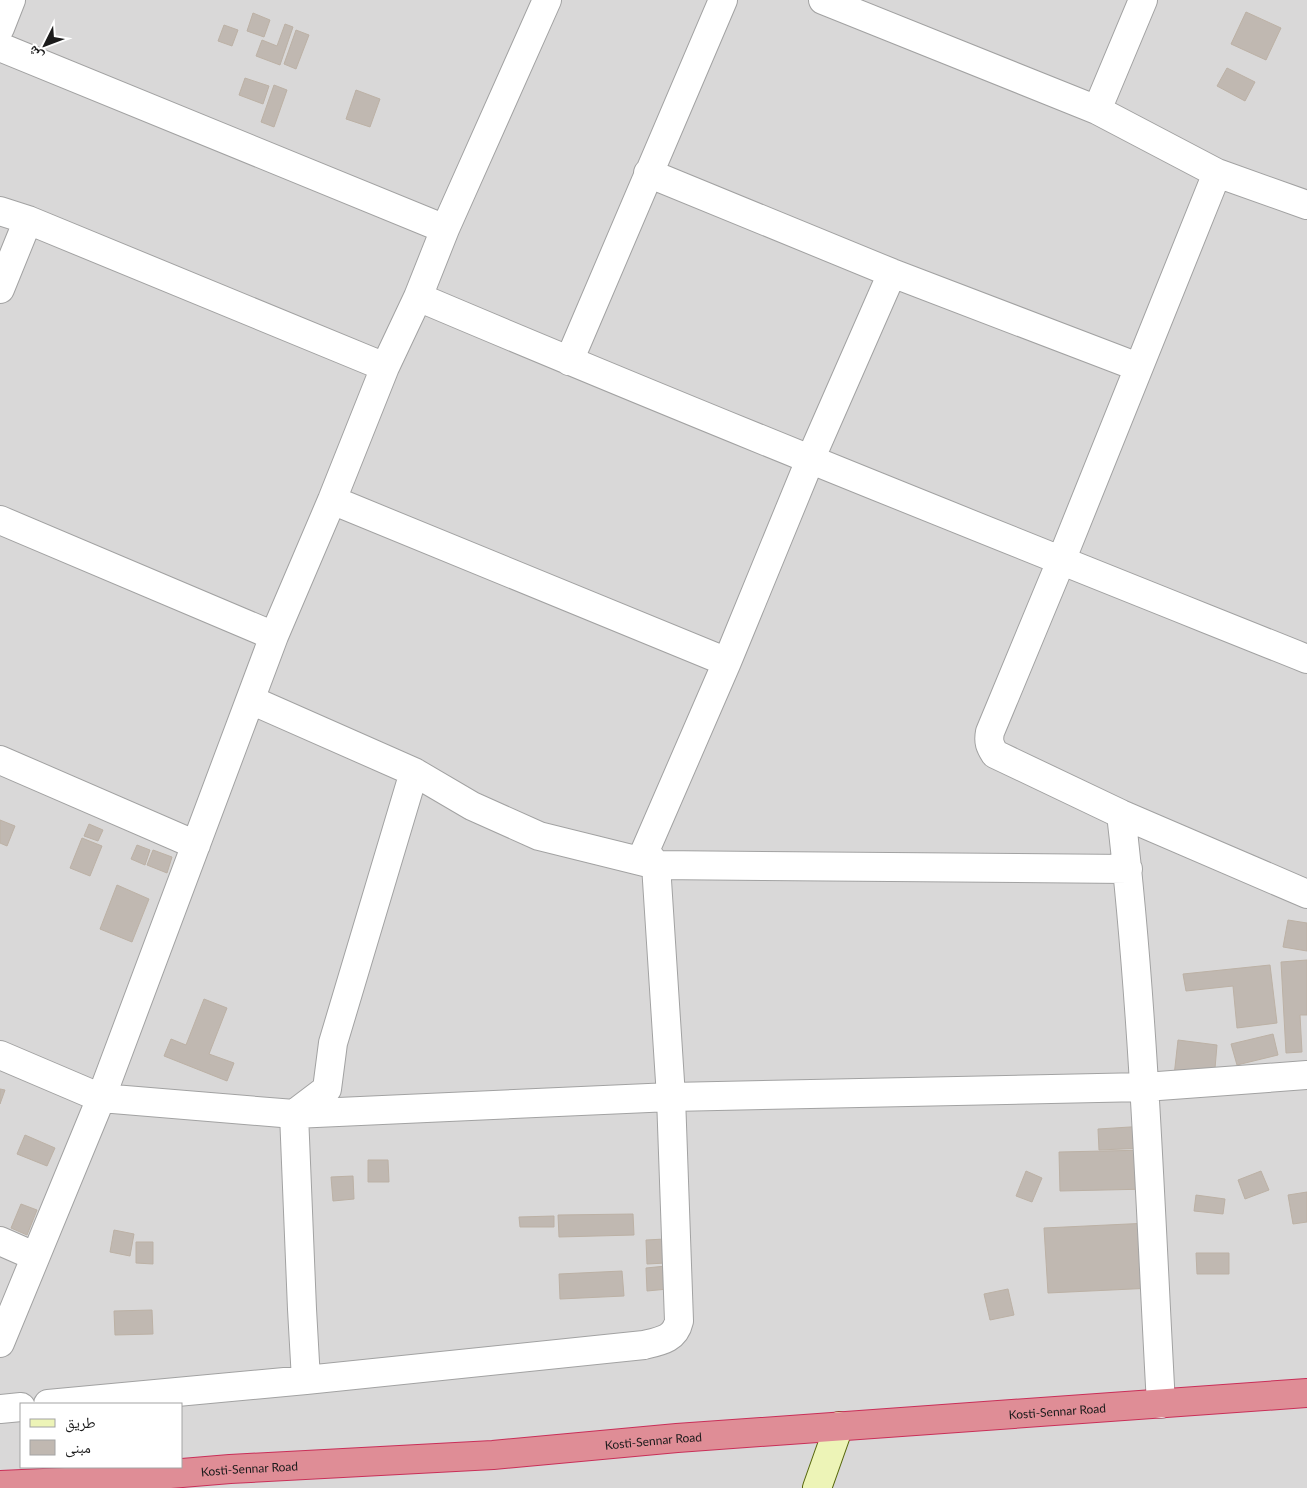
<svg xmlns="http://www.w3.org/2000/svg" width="1307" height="1488" font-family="Lato,'Noto Naskh Arabic',sans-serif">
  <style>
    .residential { fill: #d9d8d8; fill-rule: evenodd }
    .building { fill: #c0b8b1; stroke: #bcb1a5 }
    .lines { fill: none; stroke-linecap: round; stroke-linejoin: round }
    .street-casing { stroke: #a2a2a2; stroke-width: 30 }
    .secondary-casing { stroke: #57680c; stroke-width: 30 }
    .highway-casing { stroke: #c92f58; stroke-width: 30 }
    .street { stroke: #fff; stroke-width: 28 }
    .secondary { stroke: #edf4b7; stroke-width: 28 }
    .highway { stroke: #df8d96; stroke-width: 28 }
    .labels { text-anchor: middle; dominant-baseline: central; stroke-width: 4; stroke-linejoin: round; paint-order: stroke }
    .street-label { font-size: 12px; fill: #1b1b1b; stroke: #fff }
  </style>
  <rect width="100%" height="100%" fill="#ece9e1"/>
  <!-- residential -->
  <path class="residential" d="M 0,0 L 1307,0 L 1307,1488 L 0,1488 ZM 21,1404 L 181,1404 L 181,1467 L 21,1467 Z"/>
  <!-- building -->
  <path class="building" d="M 1246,12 L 1281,28 L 1266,60 L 1231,44 Z
    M 253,13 L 270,20 L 264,37 L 247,31 Z
    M 285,24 L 293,27 L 280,65 L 256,56 L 262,40 L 277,46 Z
    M 224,25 L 238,30 L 232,46 L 218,41 Z
    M 296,30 L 309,35 L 296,69 L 284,64 Z
    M 1227,68 L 1255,82 L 1245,101 L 1217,86 Z
    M 245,78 L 269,86 L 263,104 L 239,95 Z
    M 274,85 L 287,90 L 274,127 L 261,122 Z
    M 356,90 L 380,99 L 370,127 L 346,119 Z
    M 0,820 L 15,826 L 7,846 L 0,843 Z
    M 89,824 L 103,830 L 98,841 L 84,836 Z
    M 82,838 L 102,846 L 90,876 L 70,868 Z
    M 137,845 L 150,850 L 145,865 L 131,859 Z
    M 153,850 L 172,857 L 167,873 L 147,865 Z
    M 117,885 L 149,899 L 132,942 L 100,929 Z
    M 1288,920 L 1307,923 L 1307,951 L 1283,947 Z
    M 1307,960 L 1307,1015 L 1300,1015 L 1302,1052 L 1286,1053 L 1281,962 Z
    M 1270,965 L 1277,1023 L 1237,1028 L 1233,986 L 1186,991 L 1183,974 Z
    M 204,999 L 227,1008 L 209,1054 L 234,1063 L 227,1081 L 164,1056 L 171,1039 L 186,1045 Z
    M 1273,1034 L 1278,1055 L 1237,1065 L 1231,1044 Z
    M 1178,1040 L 1217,1045 L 1214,1080 L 1174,1076 Z
    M 0,1089 L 5,1090 L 0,1104 Z
    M 1146,1126 L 1147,1148 L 1099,1150 L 1098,1129 Z
    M 25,1135 L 55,1148 L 47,1166 L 17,1154 Z
    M 1148,1150 L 1149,1189 L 1060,1191 L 1059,1152 Z
    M 368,1160 L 388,1160 L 389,1182 L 368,1182 Z
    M 1026,1171 L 1042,1178 L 1032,1202 L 1016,1196 Z
    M 1261,1171 L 1269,1190 L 1245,1199 L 1238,1180 Z
    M 353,1176 L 354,1199 L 333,1201 L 331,1177 Z
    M 1307,1192 L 1307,1222 L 1293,1224 L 1288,1195 Z
    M 1196,1195 L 1225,1199 L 1223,1214 L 1194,1211 Z
    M 21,1204 L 37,1210 L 27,1235 L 11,1228 Z
    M 633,1214 L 634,1235 L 559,1237 L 558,1215 Z
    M 554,1216 L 554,1227 L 520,1227 L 519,1217 Z
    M 1149,1223 L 1153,1288 L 1048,1293 L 1044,1228 Z
    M 114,1230 L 134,1234 L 130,1256 L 110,1252 Z
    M 665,1239 L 666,1263 L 647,1264 L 646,1240 Z
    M 136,1242 L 153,1242 L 153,1264 L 136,1263 Z
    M 1196,1253 L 1229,1253 L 1229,1274 L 1197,1274 Z
    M 666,1266 L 668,1289 L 647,1291 L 646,1268 Z
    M 622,1271 L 624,1296 L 560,1299 L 559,1274 Z
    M 1008,1289 L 1014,1315 L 990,1320 L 984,1294 Z
    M 152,1310 L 153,1334 L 115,1335 L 114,1311 Z"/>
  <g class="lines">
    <!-- street casing -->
    <g class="street-casing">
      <path id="street" d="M 823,0 L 1097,110 L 1217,173 L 1307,205
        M 0,28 L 11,0
        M 0,47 L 445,229
        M 1097,110 L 1143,0
        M 648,173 L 892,273 L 1138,367
        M 1217,173 L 1061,561 L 990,732 C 988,742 990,746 995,754 L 1121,814 L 1307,894
        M 0,211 L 28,220 L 385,367
        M 0,289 L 28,220
        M 418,297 C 713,422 1010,540 1307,659
        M 569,361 L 723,0
        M 332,500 L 727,662
        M 0,520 L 274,636
        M 251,700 L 414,772 L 472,806 L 539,836 L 656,865 L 1128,869
        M 0,760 L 196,845
        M 1121,814 C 1144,1009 1150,1207 1161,1404
        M 0,1055 L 101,1098 L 294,1114 L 671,1097 L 1145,1087 L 1307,1075
        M 0,1241 L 34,1256
        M 0,1343 L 101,1098 L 274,636 L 332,500 L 385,367 L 418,297 L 445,229 L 547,0
        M 306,1380 L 302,1309 L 294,1114 L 327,1089 L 333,1043 L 414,772
        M 48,1404 L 306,1380 L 644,1345 C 661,1341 675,1339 679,1321 L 671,1097 L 656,865 L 645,851 L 727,662 L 810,460 L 892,273
        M 0,1409 L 21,1407"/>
    </g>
    <!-- secondary casing -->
    <g class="secondary-casing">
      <path id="secondary" d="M 817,1488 L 839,1426"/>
    </g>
    <!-- highway casing -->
    <g class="highway-casing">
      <g id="highway">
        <path id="s1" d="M 0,1485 L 87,1481 L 230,1469 L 493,1455 L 677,1438 L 1307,1393"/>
      </g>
    </g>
    <!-- street -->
    <use href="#street" class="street"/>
    <!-- secondary -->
    <use href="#secondary" class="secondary"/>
    <!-- highway -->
    <use href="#highway" class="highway"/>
  </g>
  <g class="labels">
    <!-- street labels -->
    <g class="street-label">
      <text stroke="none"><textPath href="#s1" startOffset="1060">Kosti-Sennar Road</textPath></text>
      <text stroke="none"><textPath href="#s1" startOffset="655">Kosti-Sennar Road</textPath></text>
      <text stroke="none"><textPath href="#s1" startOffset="250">Kosti-Sennar Road</textPath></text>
    </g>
  </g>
  <!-- legend -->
  <rect x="20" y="1403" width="162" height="65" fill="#ffffff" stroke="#a4a4a4"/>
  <rect x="30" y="1419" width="25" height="8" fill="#edf4b7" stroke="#a4a4a4"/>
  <text x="65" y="1428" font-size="15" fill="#1b1b1b">طريق</text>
  <rect x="30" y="1440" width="25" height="15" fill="#c0b8b1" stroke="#a4a4a4"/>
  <text x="65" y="1453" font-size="15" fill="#1b1b1b">مبنى</text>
  <!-- north arrow -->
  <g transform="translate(45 45) rotate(228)" stroke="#ffffff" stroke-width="4" paint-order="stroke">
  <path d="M0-4L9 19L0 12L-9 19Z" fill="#1b1b1b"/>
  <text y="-8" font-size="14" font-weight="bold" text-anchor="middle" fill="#1b1b1b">ش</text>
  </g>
</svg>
